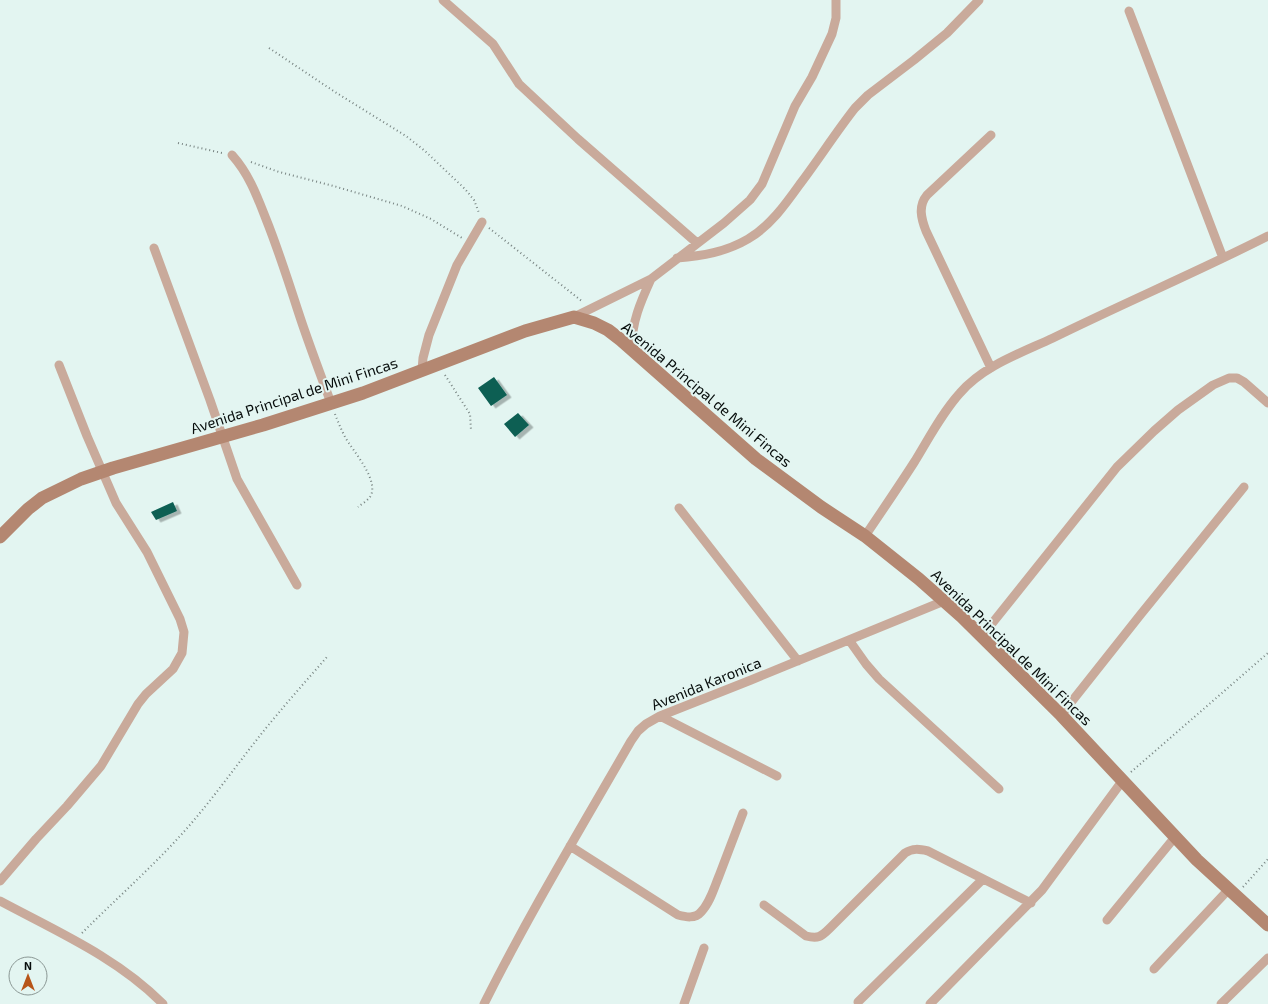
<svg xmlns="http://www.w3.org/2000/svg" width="1268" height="1004" font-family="'Exo 2',sans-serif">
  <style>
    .building { fill: #0b5f53; filter: url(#shadow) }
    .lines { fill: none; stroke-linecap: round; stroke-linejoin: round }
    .path { stroke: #788482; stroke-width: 2; stroke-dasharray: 1 3; stroke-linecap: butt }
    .street { stroke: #c9aa9b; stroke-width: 9 }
    .secondary { stroke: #b48771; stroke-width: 13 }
    .labels { text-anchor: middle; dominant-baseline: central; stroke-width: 4; stroke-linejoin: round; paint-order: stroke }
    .street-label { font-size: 15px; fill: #070d0c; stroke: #e3f5f1 }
  </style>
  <defs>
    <filter id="shadow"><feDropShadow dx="4.5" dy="2.5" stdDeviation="0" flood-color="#0004"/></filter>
  </defs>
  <rect width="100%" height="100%" fill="#e3f5f1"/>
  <!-- building -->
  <path class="building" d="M 494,377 L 507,395 L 491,406 L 478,388 Z
    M 518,413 L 529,425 L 515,437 L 504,424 Z
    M 173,502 L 177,511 L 156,520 L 151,512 Z"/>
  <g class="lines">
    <!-- path -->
    <path class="path" d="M 269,48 L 335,92 L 406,136 L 425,151 L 465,189 L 474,200 L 479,213
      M 178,143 L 222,153
      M 251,162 L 279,172 L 330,185 L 402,206 L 431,219 L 462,238
      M 489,228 L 583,302
      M 445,375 L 470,414 L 471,430
      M 335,414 C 338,422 341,429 345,437 C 353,451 375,475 372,492 C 371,499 363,503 358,507
      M 1131,772 L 1268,653
      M 1243,887 L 1268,859
      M 82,933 C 115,900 150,869 181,835 C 210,803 235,767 262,733 C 283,707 305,682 327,657"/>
    <!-- street -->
    <path class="street" d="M 443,0 L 493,44 L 519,84 L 578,139 L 697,243
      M 1129,11 L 1223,258
      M 991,135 L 927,195 C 918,206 921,218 926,231 L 991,368
      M 232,155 C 249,174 257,196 266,219 C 278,249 288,280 298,311 C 308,342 320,373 331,403
      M 154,248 L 210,400 L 237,479 L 297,585
      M 677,258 C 702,256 726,252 748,239 C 770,226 785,205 800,184 C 819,159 836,132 855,108 L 868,95 L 914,60 L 947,33 L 979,0
      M 574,317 L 651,279 L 724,223 L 750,200 L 762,184 L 795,106 L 812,77 L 832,34 L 836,18 L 836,0
      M 632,349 C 631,323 641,301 651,279
      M 422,370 L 423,358 L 429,335 L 457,265 L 482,222
      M 679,508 L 798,661
      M 865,536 C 882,511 899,486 915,461 C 929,438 942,413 960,393 C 983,366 1021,353 1053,338 C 1124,303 1197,272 1268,236
      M 982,636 L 1117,467 L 1154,431 L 1178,410 L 1213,385 L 1229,378 L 1237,378 L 1244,382 L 1268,403
      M 849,640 L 866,664 L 879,679 L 999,789
      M 1061,715 L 1141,614 L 1244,487
      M 660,716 L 777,776
      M 570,846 L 678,915 C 686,917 695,919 701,912 C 710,903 714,888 719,876 C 727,855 735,834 743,813
      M 0,881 L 36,839 L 67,806 L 101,766 L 138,704 L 146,694 L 173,669 L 182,653 L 184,632 L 180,619 L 147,552 L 116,503 L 87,436 L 59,365
      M 0,901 C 56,931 118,958 163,1004
      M 764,905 L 806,936 C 818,939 821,937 830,928 L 905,853 C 913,848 919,849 928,851 L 1031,903
      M 1107,920 L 1175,837
      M 1154,969 L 1229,889
      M 858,1002 L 983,879
      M 484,1004 C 529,914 581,828 631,741 L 638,731 L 646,724 L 660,716 L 751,680 L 944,601
      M 684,1004 L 704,948
      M 930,1004 L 1042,890 L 1123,780
      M 1221,1004 L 1268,958"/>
    <!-- secondary -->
    <path class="secondary" d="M 0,537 L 28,509 L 42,498 L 81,479 L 113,468 L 263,425 L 363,393 L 525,331 L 574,317 L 594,323 L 608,330 L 621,340 L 756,459 L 821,507 L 865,536 L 919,579 L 962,617 L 1061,715 L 1197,860 L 1268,925"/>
  </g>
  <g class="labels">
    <!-- street labels -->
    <g class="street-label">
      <text transform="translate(707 394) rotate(40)">Avenida Principal de Mini Fincas</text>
      <text transform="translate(294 395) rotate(-18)">Avenida Principal de Mini Fincas</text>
      <text transform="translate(1012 647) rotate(44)">Avenida Principal de Mini Fincas</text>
      <text transform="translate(706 683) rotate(-22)">Avenida Karonica</text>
    </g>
  </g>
  <!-- north arrow -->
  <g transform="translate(28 976)"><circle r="19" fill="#e3f5f1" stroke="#8b9895"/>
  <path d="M0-3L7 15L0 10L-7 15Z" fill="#b75519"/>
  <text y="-6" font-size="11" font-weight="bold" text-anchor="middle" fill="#070d0c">N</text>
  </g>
</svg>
